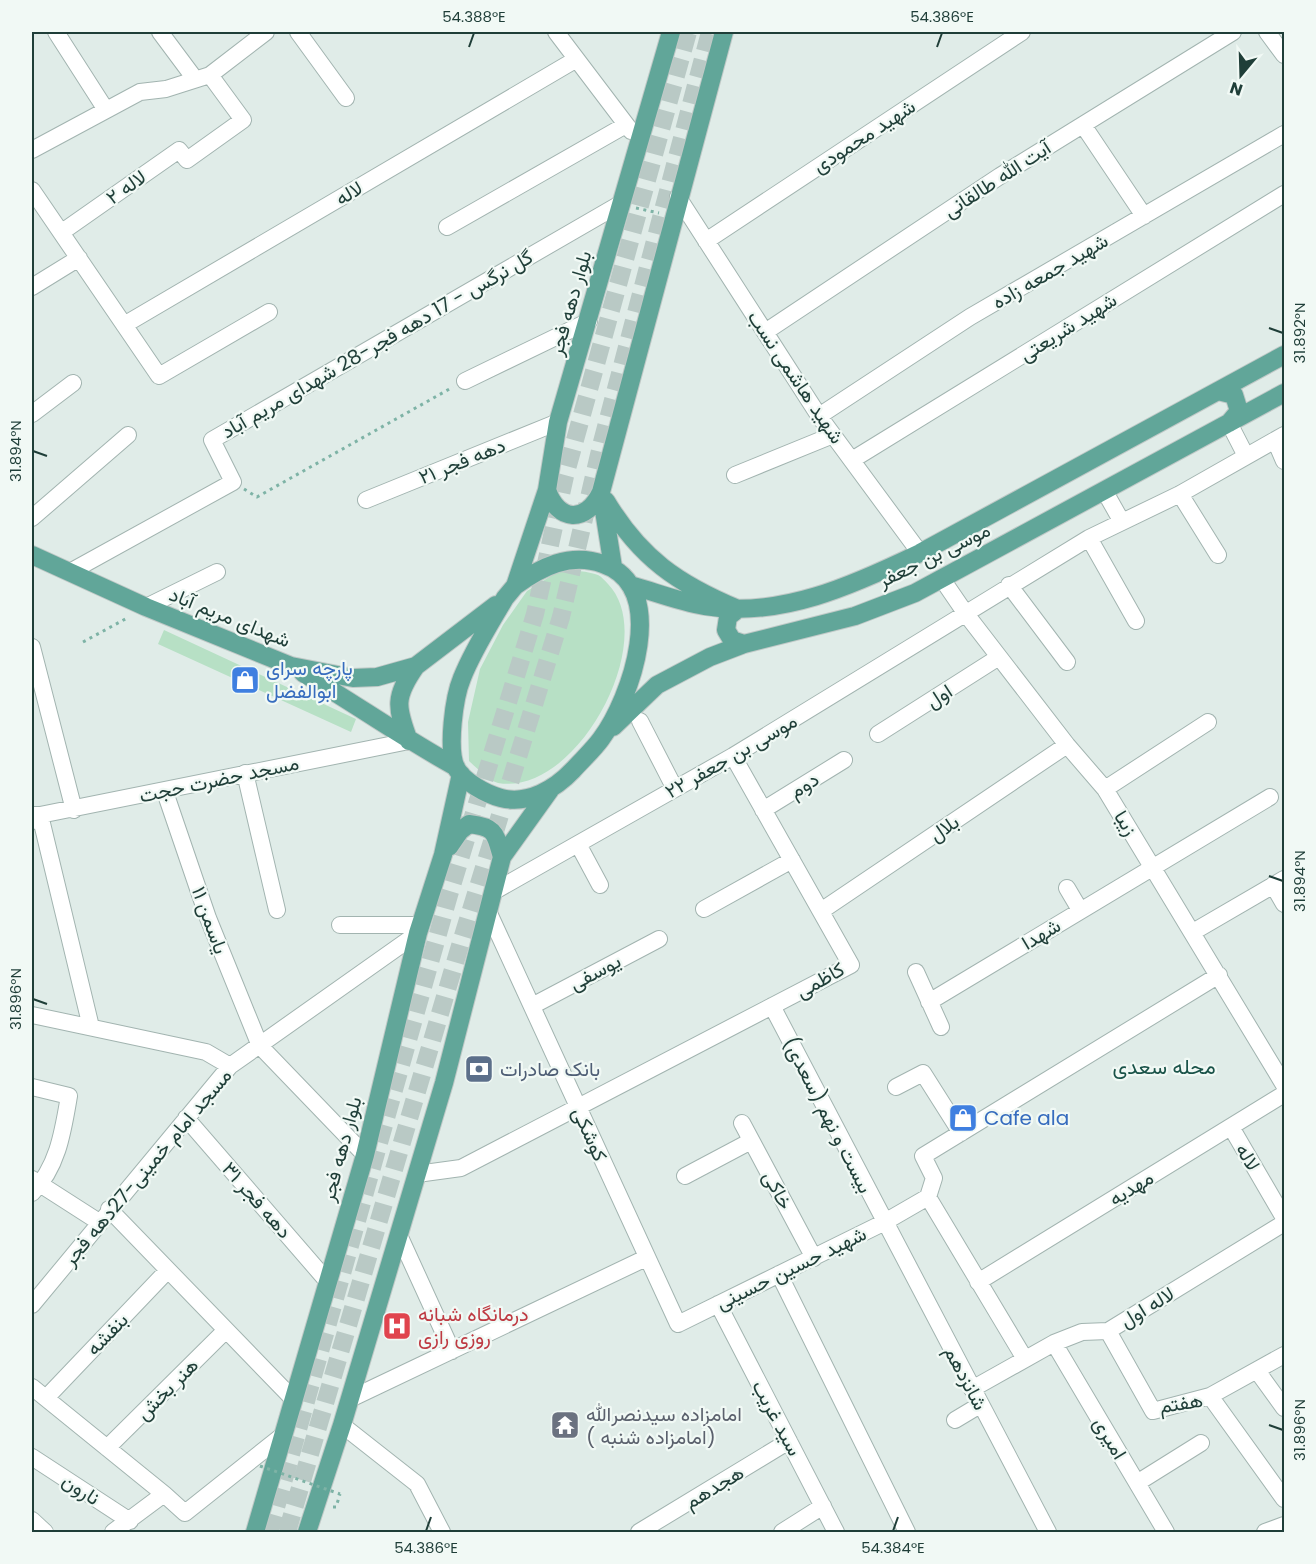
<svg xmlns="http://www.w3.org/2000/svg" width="1316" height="1564" font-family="Poppins,Vazirmatn,sans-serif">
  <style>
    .green { fill: #b7e0c5 }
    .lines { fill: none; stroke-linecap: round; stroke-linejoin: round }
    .major-tunnel { stroke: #b9c9c5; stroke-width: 18; stroke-dasharray: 18 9; stroke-linecap: butt }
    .minor-casing { stroke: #a2b4b0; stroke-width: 18 }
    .major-casing { stroke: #c0c9c7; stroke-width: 20 }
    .path { stroke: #7eb3a6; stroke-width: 3; stroke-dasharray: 3 4.5; stroke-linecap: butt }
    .minor { stroke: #fff; stroke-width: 16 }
    .major { stroke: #61a699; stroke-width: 18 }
    .path-bridge { stroke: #7eb3a6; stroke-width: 3; stroke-dasharray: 3 4.5; stroke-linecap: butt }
    .ticks { fill: none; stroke: #1f3e38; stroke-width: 2 }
    .labels { text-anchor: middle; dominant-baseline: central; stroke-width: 4.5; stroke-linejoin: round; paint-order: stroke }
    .street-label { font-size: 20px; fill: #1f3e38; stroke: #f1f9f5 }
    .shop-label { font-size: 20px; fill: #366cbe; stroke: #f1f9f5; text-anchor: start }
    .service-label { font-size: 20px; fill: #4e5e75; stroke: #f1f9f5; text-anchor: start }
    .health-label { font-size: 20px; fill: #be3a42; stroke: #f1f9f5; text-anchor: start }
    .worship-label { font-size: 20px; fill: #5b616d; stroke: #f1f9f5; text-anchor: start }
    .neighbourhood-label { font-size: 21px; fill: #195248; stroke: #f1f9f5 }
    .neatline { fill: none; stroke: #1f3e38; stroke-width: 2 }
    .ticks-label { font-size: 15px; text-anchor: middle; fill: #1f3e38 }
  </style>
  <rect width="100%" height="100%" fill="#e0ece8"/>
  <!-- green -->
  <path class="green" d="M 562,569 C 573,571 588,571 598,575 C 602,577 605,581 608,584 C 661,639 577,797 498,783 C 489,781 477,768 469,761 L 468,722 L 480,669 L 503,625 L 527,591 Z
    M 164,630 L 356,719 L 351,732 L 158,644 Z"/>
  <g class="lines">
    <!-- major-tunnel -->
    <path class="major-tunnel" d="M 269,1532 L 449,895 L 535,614 L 565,476 L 688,32
      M 287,1532 L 462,939 L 561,617 L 602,442 L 710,32"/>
    <!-- minor casing -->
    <g class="minor-casing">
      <path id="minor" d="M 56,32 L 106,110
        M 160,32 L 195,79
        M 298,32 L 346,98
        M 556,32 L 631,131
        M 1267,32 L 1284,55
        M 1083,125 L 1144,216
        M 32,150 L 140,92 L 166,89 L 210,75 L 266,32
        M 32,190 L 159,376 L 269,312
        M 678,197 L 819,416 L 920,553
        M 447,227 L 624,126
        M 62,232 L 179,150 L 187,160 L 243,120 L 210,75
        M 706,241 L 1022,32
        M 32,287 L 79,258
        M 124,325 L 575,60
        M 765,332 L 1000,176 L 1233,32
        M 465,381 L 589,321
        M 32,414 L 73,383
        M 819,416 L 970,317 L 1284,134
        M 1229,423 L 1246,456
        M 1275,440 L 1284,461
        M 852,460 L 1284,194
        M 735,475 L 833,435
        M 1105,492 L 1122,522
        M 1180,494 L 1218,555
        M 366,500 L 558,422
        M 32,518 L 128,435
        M 1089,538 L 1136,621
        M 70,572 L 233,482 L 212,440 L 620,204
        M 942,579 L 966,614 L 1067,745 L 1105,789 L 1284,1085
        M 1009,585 L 1067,662
        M 146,607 L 217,572
        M 32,647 L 74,810
        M 640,721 L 675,789
        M 878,734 L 999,657
        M 245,773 L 277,910
        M 1105,789 L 1208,722
        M 165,792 L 208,918 L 260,1046 L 365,1155
        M 763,810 L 844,760
        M 32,815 L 40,815 L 91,1027
        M 32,821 L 40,815 L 409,741
        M 578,844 L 600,885
        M 1273,885 L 1284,904
        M 1067,888 L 1080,910
        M 493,892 L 733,756 L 1089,538 L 1180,494 L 1284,435
        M 704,909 L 792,860
        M 488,911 L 678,1324 L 883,1223 L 928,1197 L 934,1178 L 923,1156 L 1219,975
        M 821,911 L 1067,745
        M 340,925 L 420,925
        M 1193,932 L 1284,879
        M 916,972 L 941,1027
        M 929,1002 L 1270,797
        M 532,1006 L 659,939
        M 772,1006 L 1048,1532
        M 32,1015 L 206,1052 L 230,1066
        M 32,1087 L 69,1096 C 63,1131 58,1167 32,1193
        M 896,1087 L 923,1073 L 961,1133
        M 186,1118 L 328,1282
        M 742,1123 L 814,1258
        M 1231,1127 L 1284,1218
        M 417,1174 L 461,1168 L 851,965 L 733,756
        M 685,1176 L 751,1141
        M 32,1179 L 99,1222
        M 928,1197 L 1025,1359
        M 109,1209 L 294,1400
        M 399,1235 L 452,1351
        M 779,1274 L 907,1532
        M 978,1282 L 1284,1094
        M 718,1304 L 836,1532
        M 32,1305 L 230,1066 L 418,933
        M 1108,1331 L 1153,1411 L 1210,1396 L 1284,1499
        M 1054,1343 L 1166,1532
        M 1258,1372 L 1284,1408
        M 32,1387 L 164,1494
        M 972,1389 L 1054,1343 L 1082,1332 L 1108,1331 L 1284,1223
        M 1210,1396 L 1284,1355
        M 46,1398 L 168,1270
        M 350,1399 L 646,1258
        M 955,1420 L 980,1405
        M 342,1425 L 417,1484 L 442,1532
        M 107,1448 L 226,1330
        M 32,1457 L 130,1521
        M 1137,1483 L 1201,1443
        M 32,1520 L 45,1532
        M 113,1532 L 164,1494 L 185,1513 L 283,1435
        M 639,1532 L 789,1441
        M 782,1532 L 823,1506
        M 1265,1532 L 1284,1525"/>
    </g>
    <!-- major casing -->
    <g class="major-casing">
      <path id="major" d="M 1218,391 L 1234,395 L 1239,411 L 1229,423
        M 547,490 C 558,522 586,524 601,492
        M 606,501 C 640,558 678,584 738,609 L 728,617 L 726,630 L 732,640 L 744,644
        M 32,555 L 146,607 L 291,666 L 353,678 L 377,677 L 416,666 L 496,605
        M 613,567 L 601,492 L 724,32
        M 630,585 C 655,592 680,602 705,606 C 779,619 854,585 920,553 L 1284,355
        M 515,586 C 541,567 570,552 603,564 C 670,587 631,699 601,739 C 593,750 582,760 573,770 C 555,789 528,805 501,798 C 486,794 464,782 456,768 C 447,749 454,697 462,678 C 473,650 490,624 505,598 L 515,586 L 547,490 L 558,422 L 671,32
        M 303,673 C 354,703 403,738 456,767
        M 613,727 L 657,685 L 710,657 L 744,644 L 855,616 L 915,593 L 1284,393
        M 409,741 C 396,707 394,697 416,666
        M 449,847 L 460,831 L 469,824 C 496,827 495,833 502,857
        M 255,1532 L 365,1155 L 418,933 L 443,855 L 461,774
        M 307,1532 L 342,1425 L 444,1083 L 502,857 L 550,790"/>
    </g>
    <!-- path -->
    <path class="path" d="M 636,208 L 659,213
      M 244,489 L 257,497 L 453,387
      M 83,642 L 129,617
      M 333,1507 L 336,1507 L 340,1494"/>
    <!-- minor -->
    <use href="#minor" class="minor"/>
    <!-- major -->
    <use href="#major" class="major"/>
    <!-- path-bridge -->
    <path class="path-bridge" d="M 260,1466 L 340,1494"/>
  </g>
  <!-- ticks -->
  <path class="ticks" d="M 469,47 L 474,33M 937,47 L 942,33M 1269,328 L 1283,333M 33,451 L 47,456M 1269,876 L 1283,881M 33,999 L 47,1004M 1269,1425 L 1283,1430M 426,1531 L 431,1517M 893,1531 L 898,1517"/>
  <!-- icons -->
  <defs>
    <g id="shop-square" transform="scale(1.5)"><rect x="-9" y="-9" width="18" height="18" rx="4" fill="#3f7fe0" stroke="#f1f9f5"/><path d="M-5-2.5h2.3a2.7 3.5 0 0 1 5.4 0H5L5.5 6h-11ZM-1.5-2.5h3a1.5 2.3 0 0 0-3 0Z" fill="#fff"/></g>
    <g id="bank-square" transform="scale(1.5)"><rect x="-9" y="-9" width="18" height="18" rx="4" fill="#5c6f8a" stroke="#f1f9f5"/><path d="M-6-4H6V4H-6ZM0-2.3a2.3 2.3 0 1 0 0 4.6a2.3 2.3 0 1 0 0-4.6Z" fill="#fff"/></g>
    <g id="hospital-square" transform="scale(1.5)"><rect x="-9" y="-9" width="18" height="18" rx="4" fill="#e0444e" stroke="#f1f9f5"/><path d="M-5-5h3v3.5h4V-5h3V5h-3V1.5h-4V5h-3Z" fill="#fff"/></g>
    <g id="temple-square" transform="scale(1.5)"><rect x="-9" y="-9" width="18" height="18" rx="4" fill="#6b7280" stroke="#f1f9f5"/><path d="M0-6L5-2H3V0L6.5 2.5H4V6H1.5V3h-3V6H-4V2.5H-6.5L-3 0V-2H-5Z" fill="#fff"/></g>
  </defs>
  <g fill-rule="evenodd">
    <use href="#shop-square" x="245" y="680"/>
    <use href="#bank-square" x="479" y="1069"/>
    <use href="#shop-square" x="963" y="1118"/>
    <use href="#hospital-square" x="397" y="1326"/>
    <use href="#temple-square" x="565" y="1425"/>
  </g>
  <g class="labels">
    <!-- street labels -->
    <g class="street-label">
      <text transform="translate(864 136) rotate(-33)">شهید محمودی</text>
      <text transform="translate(997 179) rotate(-33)">آیت الله طالقانی</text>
      <text transform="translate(126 187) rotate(-35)">لاله ۲</text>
      <text transform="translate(349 193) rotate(-30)">لاله</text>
      <text transform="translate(1050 271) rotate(-30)">شهید جمعه زاده</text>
      <text transform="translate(570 303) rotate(-74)">بلوار دهه فجر</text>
      <text transform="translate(1068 327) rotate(-32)">شهید شریعتی</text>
      <text transform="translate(377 344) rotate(-30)">گل نرگس - 17 دهه فجر-28 شهدای مریم آباد</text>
      <text transform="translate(796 377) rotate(56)">شهید هاشمی نسب</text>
      <text transform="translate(462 461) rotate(-22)">دهه فجر ۲۱</text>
      <text transform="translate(934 555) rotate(-26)">موسی بن جعفر</text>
      <text transform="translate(230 617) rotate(22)">شهدای مریم آباد</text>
      <text transform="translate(939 696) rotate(-33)">اول</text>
      <text transform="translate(731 756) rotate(-30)">موسی بن جعفر ۲۲</text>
      <text transform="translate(219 779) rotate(-12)">مسجد حضرت حجت</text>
      <text transform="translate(804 785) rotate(-32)">دوم</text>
      <text transform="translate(1126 823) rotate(58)">زیبا</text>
      <text transform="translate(944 828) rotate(-34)">بلال</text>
      <text transform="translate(210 920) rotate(70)">یاسمن ۱۱</text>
      <text transform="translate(1041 934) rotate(-31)">شهدا</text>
      <text transform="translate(595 972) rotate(-28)">یوسفی</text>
      <text transform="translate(820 980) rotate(-29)">کاظمی</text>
      <text transform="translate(828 1115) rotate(63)">بیست و نهم (سعدی)</text>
      <text transform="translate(590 1134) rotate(66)">کوشکی</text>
      <text transform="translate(341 1149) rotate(-75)">بلوار دهه فجر</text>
      <text transform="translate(1248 1157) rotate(59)">لاله</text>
      <text transform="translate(147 1167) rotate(-50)">مسجد امام خمینی-27دهه فجر</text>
      <text transform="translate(1131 1188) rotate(-32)">مهدیه</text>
      <text transform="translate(778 1190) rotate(62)">خاکی</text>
      <text transform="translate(257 1200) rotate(49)">دهه فجر ۳۱</text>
      <text transform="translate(791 1268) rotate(-26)">شهید حسین حسینی</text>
      <text transform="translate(1147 1307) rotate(-31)">لاله اول</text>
      <text transform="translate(107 1334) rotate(-46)">بنفشه</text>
      <text transform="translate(966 1378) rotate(62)">شانزدهم</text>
      <text transform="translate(167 1389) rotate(-45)">هنر بخش</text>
      <text transform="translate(1181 1403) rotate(-9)">هفتم</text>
      <text transform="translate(777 1418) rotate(62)">سید غریب</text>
      <text transform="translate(1110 1438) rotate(59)">امیری</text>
      <text transform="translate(714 1487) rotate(-31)">هجدهم</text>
      <text transform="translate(81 1489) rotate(33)">نارون</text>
    </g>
    <!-- shop labels -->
    <g class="shop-label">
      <text x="266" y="668">پارچه سرای<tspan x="266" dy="23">ابوالفضل</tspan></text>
      <text x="984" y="1118">Cafe ala</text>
    </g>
    <!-- service labels -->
    <g class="service-label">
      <text x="500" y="1069">بانک صادرات</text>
    </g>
    <!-- health labels -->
    <g class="health-label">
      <text x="418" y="1314">درمانگاه شبانه<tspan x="418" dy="23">روزی رازی</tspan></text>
    </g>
    <!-- worship labels -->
    <g class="worship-label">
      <text x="586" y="1414">امامزاده سیدنصرالله<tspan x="586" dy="23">( امامزاده شنبه)</tspan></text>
    </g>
    <!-- neighbourhood labels -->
    <g class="neighbourhood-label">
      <text x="1164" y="1066">محله سعدی</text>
    </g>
  </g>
  <!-- border -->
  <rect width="1316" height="1564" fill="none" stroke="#f1f9f5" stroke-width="66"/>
  <!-- north arrow -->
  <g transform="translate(1241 75) rotate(199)" stroke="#f1f9f5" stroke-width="4.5" paint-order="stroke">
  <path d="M0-4.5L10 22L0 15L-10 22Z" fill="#1f3e38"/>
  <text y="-9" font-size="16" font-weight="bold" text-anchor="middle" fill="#1f3e38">N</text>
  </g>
  <rect x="33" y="33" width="1250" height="1498" class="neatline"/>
  <g class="ticks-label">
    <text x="474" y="22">54.388°E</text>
    <text x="942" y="22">54.386°E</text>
    <text transform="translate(1300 333) rotate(-90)" y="5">31.892°N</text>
    <text transform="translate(16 451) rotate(-90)" y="5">31.894°N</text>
    <text transform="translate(1300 881) rotate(-90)" y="5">31.894°N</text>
    <text transform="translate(16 999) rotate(-90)" y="5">31.896°N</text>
    <text transform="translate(1300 1430) rotate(-90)" y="5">31.896°N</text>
    <text x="426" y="1553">54.386°E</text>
    <text x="893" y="1553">54.384°E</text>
  </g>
</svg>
